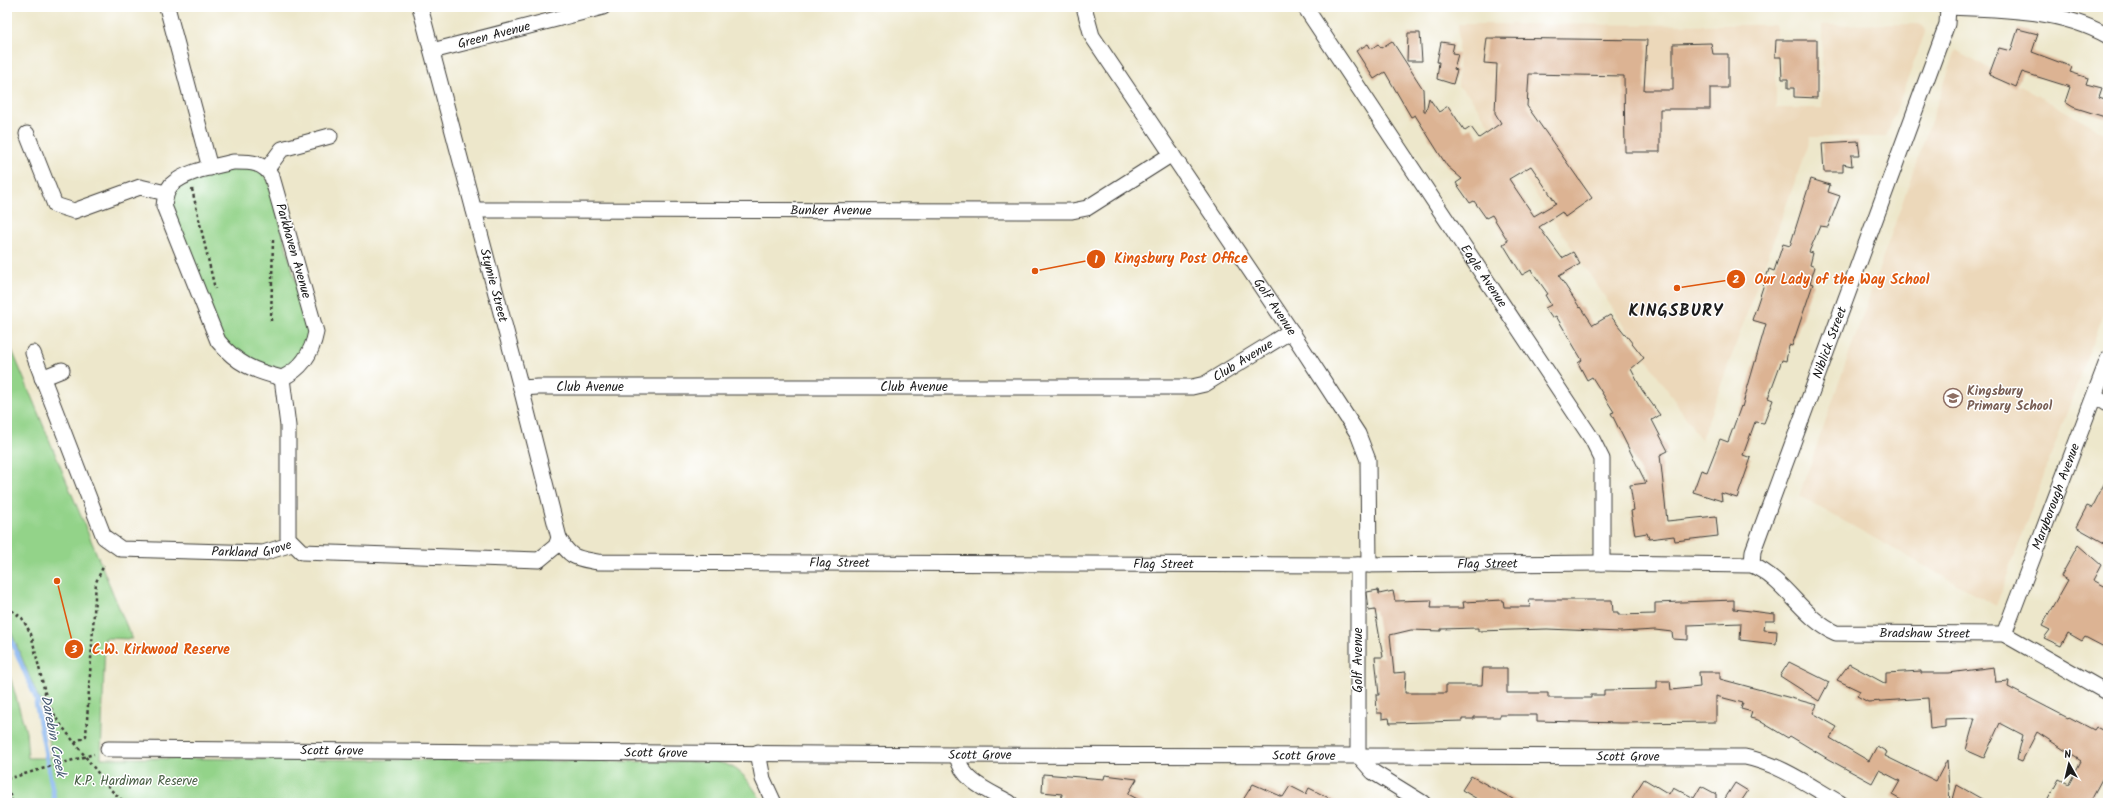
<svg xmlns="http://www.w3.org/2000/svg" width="2115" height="810" font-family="Kalam,sans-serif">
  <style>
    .built { fill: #ecd8ba }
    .green { fill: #93d389; stroke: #587852 }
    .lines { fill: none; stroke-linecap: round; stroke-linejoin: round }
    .stream { stroke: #84b4f0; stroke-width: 4.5 }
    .building { fill: #dcb393; fill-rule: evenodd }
    .minor-casing { stroke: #3b3a36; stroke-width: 17 }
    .path { stroke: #3b3a36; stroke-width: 2.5; stroke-dasharray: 3 3; stroke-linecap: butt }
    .minor { stroke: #fff; stroke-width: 15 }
    .labels { text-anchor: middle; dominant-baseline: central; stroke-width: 3; stroke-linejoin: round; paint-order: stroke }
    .street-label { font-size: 13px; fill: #1c1c1c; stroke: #fff }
    .education-label { font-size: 13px; font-weight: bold; fill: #785e54; stroke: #fff; text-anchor: start }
    .park-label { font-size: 13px; fill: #465c42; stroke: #fff }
    .water-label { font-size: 14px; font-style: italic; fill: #465971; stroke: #fff }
    .district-label { font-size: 17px; font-weight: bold; letter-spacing: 1px; fill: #1c1c1c; stroke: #fff }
    .leader { fill: none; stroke: #de560d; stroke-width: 1.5 }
    .callout-dot { fill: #de560d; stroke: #fff; stroke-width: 1.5 }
    .mark-label { font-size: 12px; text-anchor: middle; font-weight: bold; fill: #fff }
    .callout-label { font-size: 14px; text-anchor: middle; font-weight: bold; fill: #de560d; stroke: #fff; stroke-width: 3; stroke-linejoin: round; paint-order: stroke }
  </style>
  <rect width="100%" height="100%" fill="#fff"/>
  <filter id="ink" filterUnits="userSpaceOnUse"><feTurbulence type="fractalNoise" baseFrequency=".025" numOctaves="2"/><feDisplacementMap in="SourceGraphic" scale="8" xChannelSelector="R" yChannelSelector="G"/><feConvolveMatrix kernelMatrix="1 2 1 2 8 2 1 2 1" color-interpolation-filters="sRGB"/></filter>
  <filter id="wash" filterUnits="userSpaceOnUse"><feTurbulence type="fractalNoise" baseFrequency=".012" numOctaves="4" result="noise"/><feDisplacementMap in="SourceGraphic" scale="16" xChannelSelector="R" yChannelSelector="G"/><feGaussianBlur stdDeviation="0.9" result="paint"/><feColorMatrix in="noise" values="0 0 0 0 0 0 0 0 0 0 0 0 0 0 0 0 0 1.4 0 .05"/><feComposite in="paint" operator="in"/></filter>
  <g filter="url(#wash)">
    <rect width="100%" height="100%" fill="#ede7cb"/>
    <!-- built -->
    <path class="built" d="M 1458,24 L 1776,25 L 1776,108 L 1822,108 L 1822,25 L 1922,24 L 1926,30 L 1886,137 L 1811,137 L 1701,440 L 1469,95 L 1458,86 Z
      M 1956,50 L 2108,135 L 2108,300 L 1996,606 L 1799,496 Z"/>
    <!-- green -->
    <path class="green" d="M 234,167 L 257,168 L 268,179 L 309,331 L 303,357 L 283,373 L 257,366 L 221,340 L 169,205 L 174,189 L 193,179 Z
      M 7,338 L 132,639 L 105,638 L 101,758 L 715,762 C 741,765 750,783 763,803 L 7,803 L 7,666 L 26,732 L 28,758 L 52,758 L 45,714 L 7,622 Z"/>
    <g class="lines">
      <!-- stream -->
      <path class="stream" d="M 7,630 L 38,703 L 36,703 L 55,803"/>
    </g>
    <g id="blocks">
      <!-- building -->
      <path class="building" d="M 2018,29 L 2038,34 L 2032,52 L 2072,67 L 2070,72 L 2088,78 L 2086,84 L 2102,88 L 2099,97 L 2108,100 L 2108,118 L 2073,107 L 2065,102 L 2070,87 L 2022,72 L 2016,87 L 1989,75 L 1999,48 L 2011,51 Z
        M 1408,33 L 1420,33 L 1422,61 L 1407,61 Z
        M 1487,38 L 1647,40 L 1644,90 L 1673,90 L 1673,44 L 1711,43 L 1713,54 L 1728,54 L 1728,88 L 1710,88 L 1710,109 L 1660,109 L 1660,152 L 1625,152 L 1624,76 L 1529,74 L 1527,106 L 1592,198 L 1565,217 L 1562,212 L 1539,227 L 1562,258 L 1573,252 L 1580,264 L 1559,276 L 1580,308 L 1581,307 L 1593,325 L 1610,315 L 1644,358 L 1631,369 L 1642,390 L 1660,415 L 1652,420 L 1668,451 L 1660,455 L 1667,521 L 1716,516 L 1718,536 L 1675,541 L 1674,536 L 1649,539 L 1647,533 L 1635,535 L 1631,511 L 1634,510 L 1630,485 L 1646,483 L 1611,413 L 1614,412 L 1592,377 L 1587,380 L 1578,363 L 1582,360 L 1556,316 L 1552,318 L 1545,308 L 1551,305 L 1545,295 L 1548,294 L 1531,270 L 1522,275 L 1503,244 L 1508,241 L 1492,215 L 1486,218 L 1474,201 L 1470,203 L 1456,183 L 1462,179 L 1447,166 L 1415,115 L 1411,117 L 1385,72 L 1374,79 L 1356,51 L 1368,44 L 1371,49 L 1378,44 L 1381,48 L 1392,41 L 1423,89 L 1424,111 L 1426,111 L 1429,98 L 1439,112 L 1448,106 L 1465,131 L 1471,127 L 1479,138 L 1501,123 L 1495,113 L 1497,64 L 1484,63 ZM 1531,166 L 1556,203 L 1534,216 L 1509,179 Z
        M 1776,40 L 1817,40 L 1817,98 L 1794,97 L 1794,88 L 1788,88 L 1788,79 L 1782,79 L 1781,57 L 1775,57 Z
        M 1441,42 L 1454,44 L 1452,53 L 1458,54 L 1454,69 L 1457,70 L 1453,84 L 1437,79 L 1439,62 L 1437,62 Z
        M 1858,141 L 1860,155 L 1851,155 L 1852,166 L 1843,164 L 1843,172 L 1824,172 L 1822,143 Z
        M 1811,179 L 1830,185 L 1828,192 L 1840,196 L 1828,227 L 1820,226 L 1809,252 L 1813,253 L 1810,265 L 1815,267 L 1810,283 L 1813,284 L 1792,346 L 1789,345 L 1786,361 L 1782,360 L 1768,398 L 1773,400 L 1764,423 L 1755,422 L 1743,455 L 1751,458 L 1737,498 L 1721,493 L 1722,501 L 1693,492 L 1701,470 L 1707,472 L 1720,439 L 1728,442 L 1741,406 L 1742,407 L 1766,324 L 1752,320 L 1769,269 L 1774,271 L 1783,244 L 1790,246 Z
        M 2108,476 L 2108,545 L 2076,527 L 2087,506 L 2092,508 Z
        M 2078,545 L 2101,565 L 2093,580 L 2108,588 L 2108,649 L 2085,637 L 2082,641 L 2068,633 L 2061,646 L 2044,638 L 2050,630 L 2042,626 L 2068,580 L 2061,576 Z
        M 1378,590 L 1379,594 L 1393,591 L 1395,601 L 1432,600 L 1431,608 L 1464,608 L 1463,602 L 1503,600 L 1504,607 L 1530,607 L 1529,600 L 1612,600 L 1613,612 L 1618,612 L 1618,615 L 1655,614 L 1655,603 L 1734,600 L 1734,609 L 1775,614 L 1775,621 L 1765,621 L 1764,630 L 1777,631 L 1776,644 L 1740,640 L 1741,623 L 1688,625 L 1688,640 L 1673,639 L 1672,632 L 1655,630 L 1620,632 L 1547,629 L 1478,631 L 1478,628 L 1441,629 L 1441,631 L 1411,630 L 1390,635 L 1394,673 L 1406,672 L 1405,693 L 1446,693 L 1446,685 L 1482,685 L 1483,668 L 1507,668 L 1507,693 L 1548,693 L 1548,698 L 1591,698 L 1591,695 L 1604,695 L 1604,690 L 1657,689 L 1657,681 L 1670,681 L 1671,690 L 1700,687 L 1699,672 L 1720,672 L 1720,679 L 1817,705 L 1813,713 L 1837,727 L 1830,738 L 1869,761 L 1877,746 L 1887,752 L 1885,756 L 1936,781 L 1947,760 L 1950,803 L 1906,803 L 1892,795 L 1900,781 L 1879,770 L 1872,783 L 1828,759 L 1790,736 L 1788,738 L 1758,720 L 1750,718 L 1752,712 L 1741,709 L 1743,703 L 1716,696 L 1716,722 L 1621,723 L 1537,721 L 1537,715 L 1500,715 L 1500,717 L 1474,717 L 1474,719 L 1462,719 L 1462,721 L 1390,723 L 1389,718 L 1382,719 L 1382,713 L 1377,713 L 1376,695 L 1379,695 L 1375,657 L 1383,657 L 1375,610 L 1369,611 L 1367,592 Z
        M 1789,662 L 1829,682 L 1819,701 L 1780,676 Z
        M 1849,664 L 1886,684 L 1886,673 L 1921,671 L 1921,673 L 1949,673 L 1994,667 L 1996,682 L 2009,681 L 2008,687 L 2068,718 L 2069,717 L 2094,730 L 2096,727 L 2108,733 L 2108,768 L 2089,803 L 2046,803 L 2059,779 L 2069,784 L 2081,761 L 2037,732 L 2022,761 L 2017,759 L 2023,735 L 2000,723 L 1984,758 L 1966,750 L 1975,718 L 1945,719 L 1945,727 L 1930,729 L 1928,698 L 1868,702 L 1857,696 L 1860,691 L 1837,680 Z
        M 1043,774 L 1104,779 L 1105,775 L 1137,779 L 1128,794 L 1145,803 L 1061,803 L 1062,794 L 1042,792 Z
        M 1471,776 L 1520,803 L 1484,803 L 1462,790 Z
        M 1644,779 L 1669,794 L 1673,787 L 1694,798 L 1701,786 L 1716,794 L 1716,803 L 1641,803 L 1632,798 Z
        M 1735,783 L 1748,791 L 1740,803 L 1722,803 Z
        M 1253,784 L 1283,797 L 1290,786 L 1306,794 L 1309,788 L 1339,803 L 1241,803 Z
        M 1957,785 L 1989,803 L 1952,803 Z"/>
    </g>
  </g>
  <g filter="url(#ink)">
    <use href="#blocks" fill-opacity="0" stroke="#3b3a36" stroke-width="1"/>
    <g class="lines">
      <!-- minor casing -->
      <g class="minor-casing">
        <g id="minor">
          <path d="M 167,7 L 210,168"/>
          <path id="s1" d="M 420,7 L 521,388 L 559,538 C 570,559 577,558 598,562 L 1358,565 L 1602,563 L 1752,565 C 1787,581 1802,618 1836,633 L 2004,634 L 2108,693"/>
          <path id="s2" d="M 1084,7 L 1092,36 L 1291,331 L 1358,434 L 1368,460 L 1369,565"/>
          <path id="s3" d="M 1305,7 L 1592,439 L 1602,459 L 1602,563"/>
          <path d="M 1948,7 C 2002,9 2059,9 2108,36"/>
          <path id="s4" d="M 432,51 L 603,7"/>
          <path d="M 27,134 L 55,205 L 74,211 L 140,187 L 166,193"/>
          <path d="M 233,162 C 249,162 263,161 272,177 L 316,332 C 312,353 302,369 282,378 C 254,371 237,364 218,341 L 164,206 C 165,198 166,191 171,185 C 186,171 213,167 233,162 Z"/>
          <path d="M 267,169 L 282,149 L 330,136"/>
          <path id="s5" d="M 474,210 L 1072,211 L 1087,208 L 1172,154"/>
          <path id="s6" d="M 33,353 L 104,537 L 121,549 L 263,553 L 292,544"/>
          <path d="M 42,378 L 62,370"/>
          <path d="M 282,378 L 288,426 L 288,538 L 302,552 L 539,560 L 556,546 L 559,538"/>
          <path id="s7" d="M 521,388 L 538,387 L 1192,387 L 1205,384 L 1291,331"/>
          <path d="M 2095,396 L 2108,404"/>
          <path d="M 1358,565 L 1358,755 L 1373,772 L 1423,803"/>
          <path id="s8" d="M 1752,565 L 1753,551 L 1947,24 L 1948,7"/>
          <path id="s9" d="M 2004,634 L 2108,359"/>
          <path id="s10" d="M 108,749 L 957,755 L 1745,757 C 1780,764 1810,786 1840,803"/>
          <path d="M 758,752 L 763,779 L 774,803"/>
          <path d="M 957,755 C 961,781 989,791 1010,803"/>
        </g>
      </g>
      <!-- path -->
      <path class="path" d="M 192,189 L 215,289
        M 271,321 L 273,240
        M 7,607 L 22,618 L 31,634 L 47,701 L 58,721 L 111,790 L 123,801 L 129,803
        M 7,696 L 7,728
        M 75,743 L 86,736 L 96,582 L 104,565
        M 7,779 L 94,754
        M 7,788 L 13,803"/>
      <!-- minor -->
      <use href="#minor" class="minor"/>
    </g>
  </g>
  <!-- icons -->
  <defs>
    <g id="school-ring" transform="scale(1)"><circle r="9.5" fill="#fff" stroke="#8d6e63" stroke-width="1.5"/><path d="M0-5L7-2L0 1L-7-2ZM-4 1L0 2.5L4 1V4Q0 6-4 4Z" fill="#8d6e63"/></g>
  </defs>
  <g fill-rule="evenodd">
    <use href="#school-ring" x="1953" y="398"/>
  </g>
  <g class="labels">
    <!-- street labels -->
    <g class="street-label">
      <text stroke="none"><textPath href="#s4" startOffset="64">Green Avenue</textPath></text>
      <text stroke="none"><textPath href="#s5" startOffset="357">Bunker Avenue</textPath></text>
      <text transform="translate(293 251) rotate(74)">Parkhaven Avenue</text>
      <text stroke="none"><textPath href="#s3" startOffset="323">Eagle Avenue</textPath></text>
      <text stroke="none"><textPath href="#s1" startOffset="288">Stymie Street</textPath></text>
      <text stroke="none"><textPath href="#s2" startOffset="357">Golf Avenue</textPath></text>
      <text stroke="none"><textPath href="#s8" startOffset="236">Niblick Street</textPath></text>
      <text stroke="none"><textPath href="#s7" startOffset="729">Club Avenue</textPath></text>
      <text stroke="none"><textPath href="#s7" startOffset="69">Club Avenue</textPath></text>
      <text stroke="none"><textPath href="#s7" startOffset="393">Club Avenue</textPath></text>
      <text stroke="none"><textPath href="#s9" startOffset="147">Maryborough Avenue</textPath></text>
      <text stroke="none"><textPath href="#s6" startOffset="349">Parkland Grove</textPath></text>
      <text stroke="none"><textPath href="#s1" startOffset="839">Flag Street</textPath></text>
      <text stroke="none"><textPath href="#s1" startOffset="1163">Flag Street</textPath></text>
      <text stroke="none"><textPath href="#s1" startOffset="1487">Flag Street</textPath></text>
      <text stroke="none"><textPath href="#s1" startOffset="1949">Bradshaw Street</textPath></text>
      <text transform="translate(1358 660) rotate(-90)">Golf Avenue</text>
      <text stroke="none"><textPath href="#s10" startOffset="224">Scott Grove</textPath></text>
      <text stroke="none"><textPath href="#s10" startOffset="548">Scott Grove</textPath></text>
      <text stroke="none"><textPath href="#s10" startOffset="872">Scott Grove</textPath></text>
      <text stroke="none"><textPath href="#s10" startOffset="1196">Scott Grove</textPath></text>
      <text stroke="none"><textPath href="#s10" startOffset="1520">Scott Grove</textPath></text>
    </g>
    <!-- education labels -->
    <g class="education-label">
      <text x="1967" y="391">Kingsbury<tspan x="1967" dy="15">Primary School</tspan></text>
    </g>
    <!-- park labels -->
    <g class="park-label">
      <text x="136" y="781">K.P. Hardiman Reserve</text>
    </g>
    <!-- water labels -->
    <g class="water-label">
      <text transform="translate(53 736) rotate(79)">Darebin Creek</text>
    </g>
    <!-- district labels -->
    <g class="district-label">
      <text x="1676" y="311">KINGSBURY</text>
    </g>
  </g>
  <!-- callouts -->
  <path class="leader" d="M1035 271L1096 259M1677 288L1736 279M57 581L74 649"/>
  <g class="callout-dot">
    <circle cx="1035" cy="271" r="4"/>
    <circle cx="1677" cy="288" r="4"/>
    <circle cx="57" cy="581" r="4"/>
    <circle cx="1096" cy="259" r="10"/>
    <circle cx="1736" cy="279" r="10"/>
    <circle cx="74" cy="649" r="10"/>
  </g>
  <g class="mark-label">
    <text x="1096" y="263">1</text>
    <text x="1736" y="283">2</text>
    <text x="74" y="653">3</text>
  </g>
  <g class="callout-label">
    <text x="1181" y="263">Kingsbury Post Office</text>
    <text x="1842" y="284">Our Lady of the Way School</text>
    <text x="161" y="654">C.W. Kirkwood Reserve</text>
  </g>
  <!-- margin -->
  <rect width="2115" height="810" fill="none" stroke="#fff" stroke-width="24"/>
  <!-- north arrow -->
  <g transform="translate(2069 764) rotate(352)" stroke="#ffffff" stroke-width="3" paint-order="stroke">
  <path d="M0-3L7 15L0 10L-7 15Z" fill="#1c1c1c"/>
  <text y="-6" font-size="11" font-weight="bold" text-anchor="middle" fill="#1c1c1c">N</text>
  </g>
</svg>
